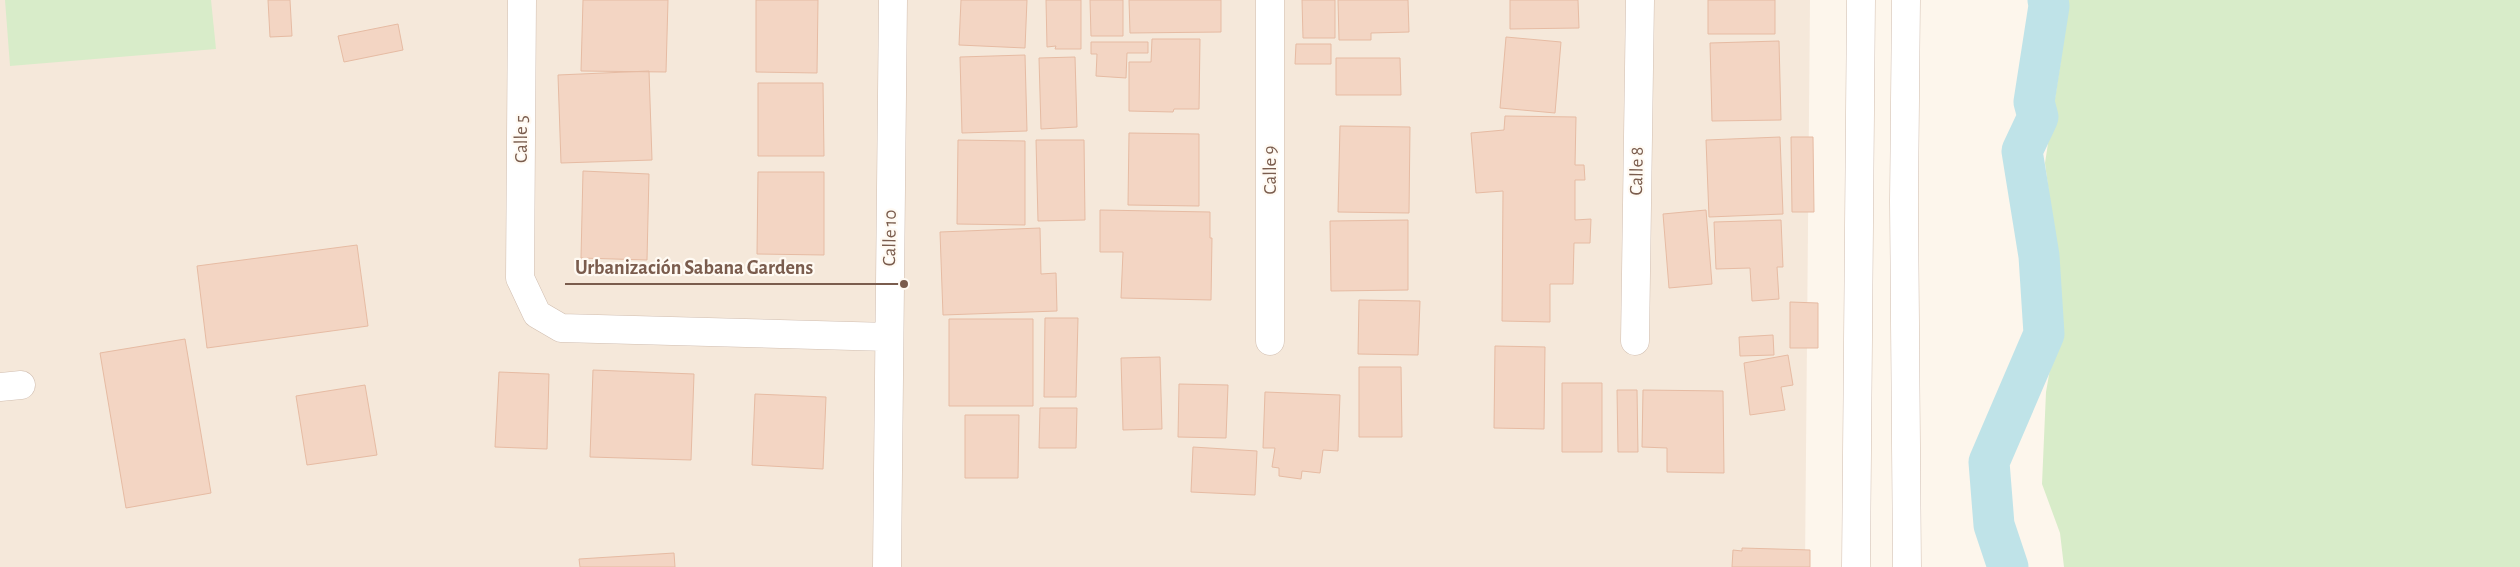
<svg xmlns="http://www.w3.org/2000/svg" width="2520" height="567" font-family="'Alegreya Sans',sans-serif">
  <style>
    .residential { fill: #f5e8da }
    .green { fill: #d8ecc9 }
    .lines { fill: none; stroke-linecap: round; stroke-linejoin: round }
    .canal { stroke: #bfe3e8; stroke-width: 41 }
    .building { fill: #f3d5c3; stroke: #e6bba3 }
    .minor-casing { stroke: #d1beb0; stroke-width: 29 }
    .tertiary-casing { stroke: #d1beb0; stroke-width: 29 }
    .minor { stroke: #fff; stroke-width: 28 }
    .tertiary { stroke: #fff; stroke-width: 28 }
    .labels { text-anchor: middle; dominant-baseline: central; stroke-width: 4.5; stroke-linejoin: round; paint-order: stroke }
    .street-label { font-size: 19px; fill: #7a5c4d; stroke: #fffaf3 }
    .leader { fill: none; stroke: #7a5c4d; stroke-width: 2 }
    .callout-dot { fill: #7a5c4d; stroke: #fffaf3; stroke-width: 2 }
    .callout-label { font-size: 20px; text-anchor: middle; font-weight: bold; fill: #7a5c4d; stroke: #fffaf3; stroke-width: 4.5; stroke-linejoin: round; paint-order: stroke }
  </style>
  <rect width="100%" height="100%" fill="#fdf6ec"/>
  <!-- residential -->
  <path class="residential" d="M 0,0 L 1810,0 L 1805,567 L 0,567 Z"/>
  <!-- green -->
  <path class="green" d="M 5,0 L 211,0 L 216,49 L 10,66 Z
    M 2063,0 L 2520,0 L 2520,567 L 2064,567 L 2060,533 L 2042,484 L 2046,392 L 2059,318 L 2056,248 L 2045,163 L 2061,59 Z"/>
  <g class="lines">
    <!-- canal -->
    <path class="canal" d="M 2008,567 L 1994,525 L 1989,462 L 2044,334 L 2039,256 L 2022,151 L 2038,117 L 2034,102 L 2049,6 L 2048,0"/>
  </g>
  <!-- building -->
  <path class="building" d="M 268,0 L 290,0 L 292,36 L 270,37 Z
    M 583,0 L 668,0 L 666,72 L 581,71 Z
    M 756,0 L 818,0 L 817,73 L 756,72 Z
    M 961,0 L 1027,0 L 1025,48 L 959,45 Z
    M 1046,0 L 1081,0 L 1081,49 L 1055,49 L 1056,46 L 1047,47 Z
    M 1090,0 L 1123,0 L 1123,36 L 1091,36 Z
    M 1129,0 L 1221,0 L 1221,32 L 1130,33 Z
    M 1302,0 L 1335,0 L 1335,38 L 1303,38 Z
    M 1338,0 L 1408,0 L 1409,32 L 1371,33 L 1371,40 L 1339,40 Z
    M 1510,0 L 1578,0 L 1579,28 L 1510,29 Z
    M 1708,0 L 1775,0 L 1775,34 L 1708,34 Z
    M 398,24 L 403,50 L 344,62 L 338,36 Z
    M 1506,37 L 1561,42 L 1555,113 L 1500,108 Z
    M 1152,39 L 1200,39 L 1199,109 L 1174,109 L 1173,112 L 1129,111 L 1129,62 L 1151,62 Z
    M 1779,41 L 1781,120 L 1712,121 L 1710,43 Z
    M 1091,42 L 1148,42 L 1148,53 L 1127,53 L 1126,78 L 1096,76 L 1097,54 L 1091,54 Z
    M 1296,44 L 1331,44 L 1331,64 L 1295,64 Z
    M 1025,55 L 1027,131 L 962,133 L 960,57 Z
    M 1075,57 L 1077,127 L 1041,129 L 1039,58 Z
    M 1336,58 L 1400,58 L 1401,95 L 1336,95 Z
    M 649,71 L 652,160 L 561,163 L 558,75 Z
    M 758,83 L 823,83 L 824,156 L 758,156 Z
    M 1505,116 L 1576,117 L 1575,165 L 1584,165 L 1585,180 L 1575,180 L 1575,220 L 1591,219 L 1590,243 L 1574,243 L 1573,284 L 1550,284 L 1550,322 L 1502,321 L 1503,191 L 1476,193 L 1471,133 L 1504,130 Z
    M 1340,126 L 1410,127 L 1409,213 L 1338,212 Z
    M 1129,133 L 1199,134 L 1199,206 L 1128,205 Z
    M 1780,137 L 1783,214 L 1709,217 L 1706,140 Z
    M 1791,137 L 1813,137 L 1814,212 L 1792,212 Z
    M 958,140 L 1025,141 L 1025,225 L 957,224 Z
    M 1036,140 L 1084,140 L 1085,220 L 1038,221 Z
    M 583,171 L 649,174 L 647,260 L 581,258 Z
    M 758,172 L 824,172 L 824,255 L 757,254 Z
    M 1100,210 L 1210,212 L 1210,238 L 1212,238 L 1211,300 L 1121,298 L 1123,252 L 1100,252 Z
    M 1706,210 L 1712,284 L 1669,288 L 1663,214 Z
    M 1408,220 L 1408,290 L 1331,291 L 1330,221 Z
    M 1781,220 L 1783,267 L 1777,267 L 1779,299 L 1752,301 L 1750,268 L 1716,269 L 1714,222 Z
    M 1040,228 L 1041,274 L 1056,273 L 1057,311 L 943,315 L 940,232 Z
    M 357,245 L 368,326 L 207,348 L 197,266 Z
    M 1359,300 L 1420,301 L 1418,355 L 1358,354 Z
    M 1790,302 L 1818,303 L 1818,348 L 1790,348 Z
    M 1045,318 L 1078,318 L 1076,397 L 1044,397 Z
    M 949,319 L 1033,319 L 1033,406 L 949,406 Z
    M 1773,335 L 1774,355 L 1740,356 L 1739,337 Z
    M 185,339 L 211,493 L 126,508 L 100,353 Z
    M 1495,346 L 1545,347 L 1544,429 L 1494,428 Z
    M 1788,355 L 1793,385 L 1781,387 L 1785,410 L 1750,415 L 1744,363 Z
    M 1160,357 L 1162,429 L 1123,430 L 1121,358 Z
    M 1359,367 L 1401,367 L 1402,437 L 1359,437 Z
    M 593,370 L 694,374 L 691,460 L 590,457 Z
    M 499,372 L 549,374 L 547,449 L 495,447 Z
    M 1562,383 L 1602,383 L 1602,452 L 1562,452 Z
    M 1179,384 L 1228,385 L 1226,438 L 1178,437 Z
    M 365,385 L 377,455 L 307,465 L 296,396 Z
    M 1617,390 L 1637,390 L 1638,452 L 1618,452 Z
    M 1643,390 L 1723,391 L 1724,473 L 1667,472 L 1667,448 L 1642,447 Z
    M 1265,392 L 1340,395 L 1338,451 L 1323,450 L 1320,473 L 1302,471 L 1301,479 L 1279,476 L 1279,468 L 1272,467 L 1275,448 L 1263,448 Z
    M 755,394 L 826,397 L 823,469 L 752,465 Z
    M 1040,408 L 1077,408 L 1076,448 L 1039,448 Z
    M 965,415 L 1019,415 L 1018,478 L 965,478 Z
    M 1193,447 L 1257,451 L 1255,495 L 1191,492 Z
    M 1742,548 L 1810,550 L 1810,567 L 1732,567 L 1733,550 L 1742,551 Z
    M 674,553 L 675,567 L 580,567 L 579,559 Z"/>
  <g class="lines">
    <!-- minor casing -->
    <g class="minor-casing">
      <path id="minor" d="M 522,0 L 520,278 L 537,314 L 561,328 L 889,337
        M 1270,341 L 1270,0
        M 1635,341 L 1640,0
        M 0,387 L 21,385
        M 887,567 L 893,0"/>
    </g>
    <!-- tertiary casing -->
    <g class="tertiary-casing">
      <path id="tertiary" d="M 1906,0 L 1904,201 L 1907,567
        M 1856,567 L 1861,0"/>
    </g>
    <!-- minor -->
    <use href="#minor" class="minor"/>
    <!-- tertiary -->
    <use href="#tertiary" class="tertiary"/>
  </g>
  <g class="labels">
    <!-- street labels -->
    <g class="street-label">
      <text transform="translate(521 139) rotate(-90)">Calle 5</text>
      <text transform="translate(1270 170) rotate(-90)">Calle 9</text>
      <text transform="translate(1637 171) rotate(-89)">Calle 8</text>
      <text transform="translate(890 238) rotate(-89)">Calle 10</text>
    </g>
  </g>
  <!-- callouts -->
  <path class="leader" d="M904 284L823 284H565"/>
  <circle class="callout-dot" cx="904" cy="284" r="5"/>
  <g class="callout-label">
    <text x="694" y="274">Urbanización Sabana Gardens</text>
  </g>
</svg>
